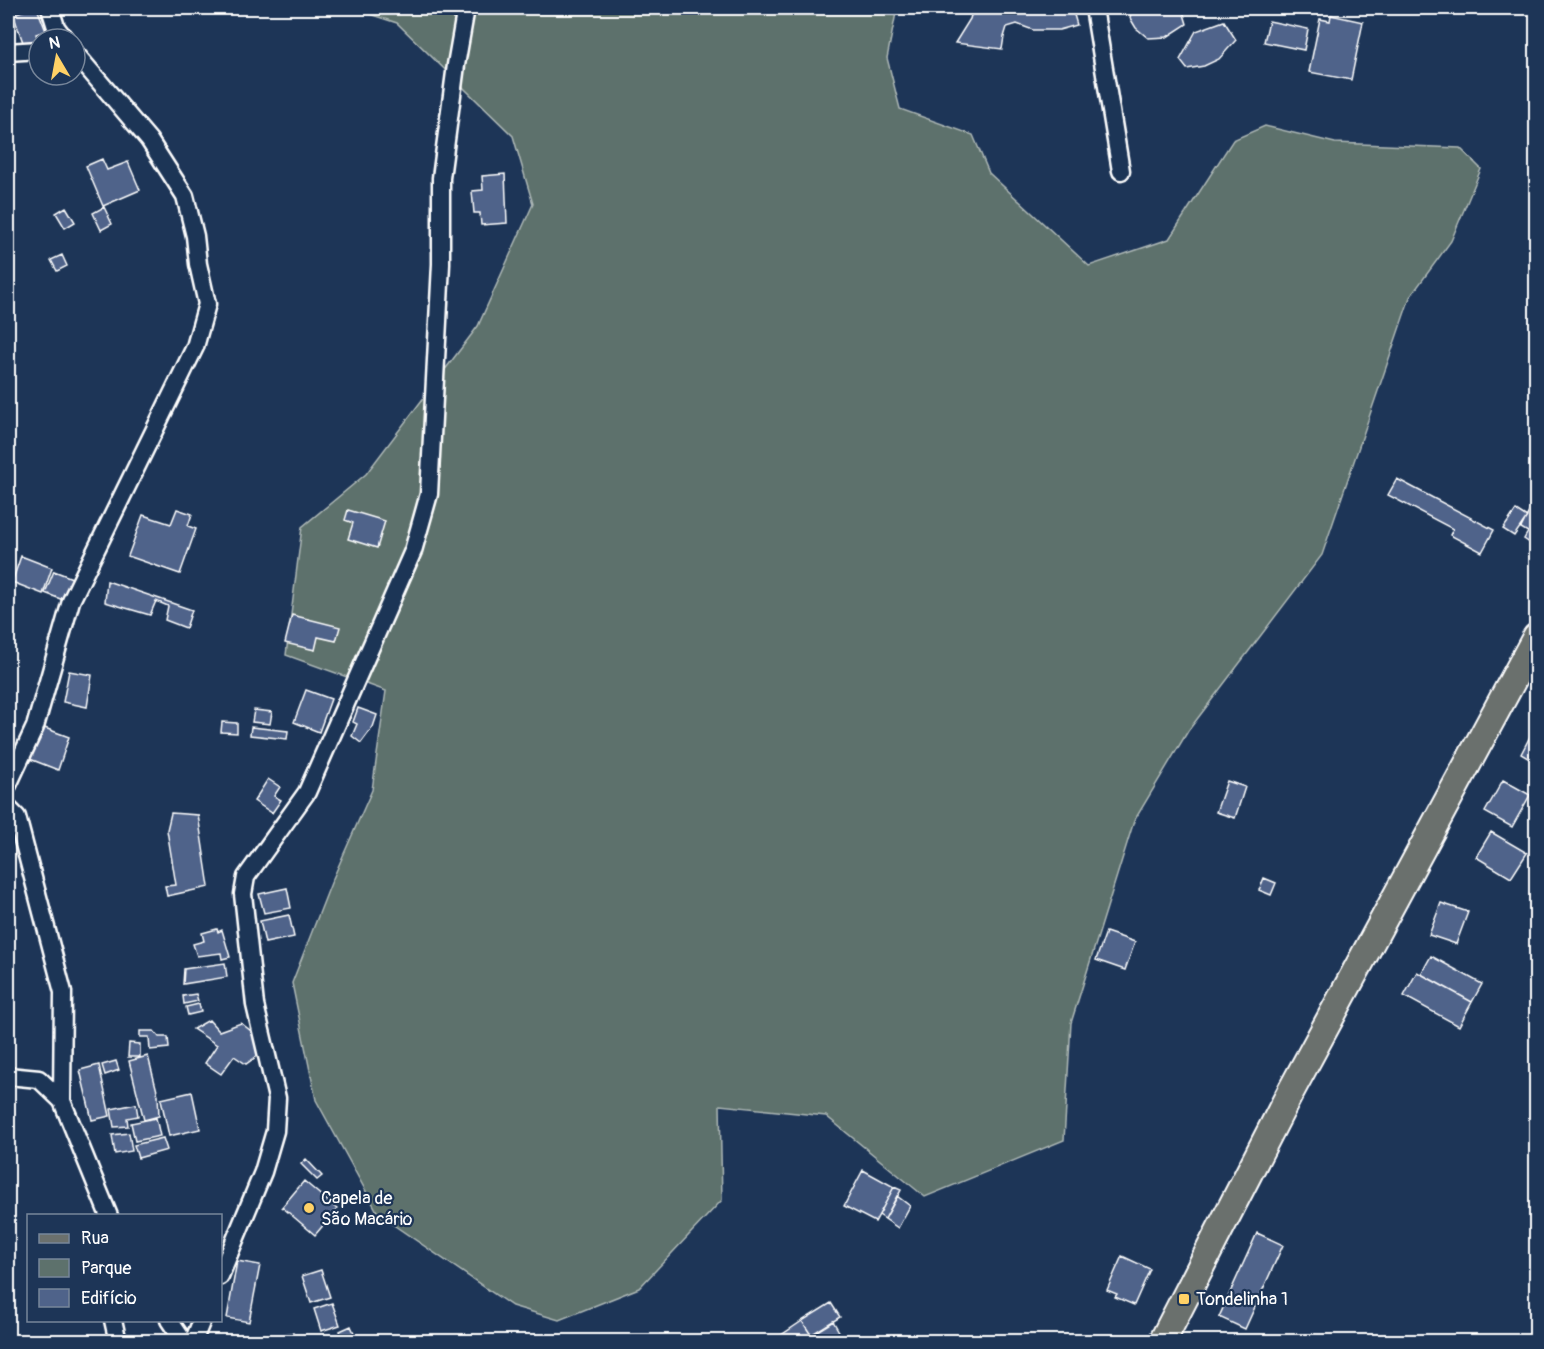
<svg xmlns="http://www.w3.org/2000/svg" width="1544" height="1349" font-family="Pangolin,sans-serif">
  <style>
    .green { fill: #5d716c; stroke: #aeb8b6; stroke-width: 1.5 }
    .building { fill: #4f638a; stroke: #fff; stroke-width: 1.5 }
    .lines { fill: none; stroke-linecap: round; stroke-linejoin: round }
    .street-casing { stroke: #fff; stroke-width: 21 }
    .primary-casing { stroke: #fff; stroke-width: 30 }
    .street { stroke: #1d3557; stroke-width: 16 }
    .primary { stroke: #6b706d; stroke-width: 26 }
    .poi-dot { fill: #ffd166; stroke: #1d3557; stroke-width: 2 }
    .labels { text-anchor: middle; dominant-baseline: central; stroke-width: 4.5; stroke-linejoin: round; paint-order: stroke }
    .poi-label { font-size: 18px; fill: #fff; stroke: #1d3557; text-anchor: start }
  </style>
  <rect width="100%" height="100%" fill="#1d3557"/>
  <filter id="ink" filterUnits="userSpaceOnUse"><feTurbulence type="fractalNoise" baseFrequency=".0167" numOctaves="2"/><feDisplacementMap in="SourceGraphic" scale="12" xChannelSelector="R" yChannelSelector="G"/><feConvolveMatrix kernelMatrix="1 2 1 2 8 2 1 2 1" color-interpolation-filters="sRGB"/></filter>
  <g filter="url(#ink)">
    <!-- green -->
    <path class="green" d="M 351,8 L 897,8 L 887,58 L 900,109 L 973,135 L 989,173 L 1089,266 L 1169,239 L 1233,140 L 1265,126 L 1335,143 L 1460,148 L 1481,169 L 1451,241 L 1410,297 L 1322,555 L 1188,731 L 1134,821 L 1071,1023 L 1064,1140 L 925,1197 L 826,1116 L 720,1105 L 722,1200 L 639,1288 L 559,1320 L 512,1306 L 379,1215 L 316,1100 L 292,983 L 331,883 L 372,790 L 386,691 L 286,655 L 302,527 L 366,474 L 478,326 L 533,204 L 513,136 L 397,23 Z"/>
    <!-- building -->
    <path class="building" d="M 32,8 L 37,8 L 46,31 L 36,34 L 39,43 L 25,48 L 13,14 Z
      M 973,8 L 1072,8 L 1077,25 L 1059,30 L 1033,30 L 1017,24 L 1007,27 L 1004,37 L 1002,49 L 955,43 L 970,19 Z
      M 1132,8 L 1184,8 L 1183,11 L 1187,24 L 1167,37 L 1148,38 L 1136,28 L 1130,18 Z
      M 1331,15 L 1363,22 L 1351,80 L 1309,72 L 1320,19 L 1330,21 Z
      M 1224,21 L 1236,40 L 1219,59 L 1204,66 L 1187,69 L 1180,60 L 1196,31 Z
      M 1269,21 L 1308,29 L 1304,50 L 1264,42 Z
      M 102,159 L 107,170 L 128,162 L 140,190 L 103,206 L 86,166 Z
      M 505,174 L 507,223 L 481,225 L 480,213 L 474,213 L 472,191 L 483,190 L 482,176 Z
      M 66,207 L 75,222 L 65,228 L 56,213 Z
      M 104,207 L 112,224 L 101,230 L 93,213 Z
      M 62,255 L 67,266 L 57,271 L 51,260 Z
      M 1397,479 L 1494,530 L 1482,552 L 1450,535 L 1453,529 L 1388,495 Z
      M 1536,498 L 1536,547 L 1524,539 L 1528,532 L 1521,528 Z
      M 177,509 L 192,514 L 188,526 L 196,529 L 180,574 L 128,556 L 143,515 L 171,524 Z
      M 348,510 L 385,521 L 377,548 L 348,539 L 353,523 L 345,520 Z
      M 1516,510 L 1527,517 L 1514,536 L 1503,529 Z
      M 21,556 L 52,568 L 43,594 L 12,582 Z
      M 54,571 L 72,578 L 63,600 L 45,593 Z
      M 107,581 L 192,610 L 186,628 L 165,620 L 168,606 L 156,601 L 150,615 L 105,602 Z
      M 292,615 L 340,627 L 336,641 L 318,637 L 315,650 L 285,643 Z
      M 69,671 L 92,675 L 87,707 L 63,702 Z
      M 306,690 L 331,699 L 319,732 L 294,722 Z
      M 358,708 L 377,715 L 373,727 L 361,743 L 352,736 L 357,724 L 353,722 Z
      M 254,710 L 272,712 L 270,724 L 252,722 Z
      M 222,722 L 237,723 L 237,733 L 221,732 Z
      M 1536,725 L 1536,763 L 1521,754 Z
      M 42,727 L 69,737 L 58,770 L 30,759 Z
      M 251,727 L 288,731 L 287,739 L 250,735 Z
      M 268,779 L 280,787 L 274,796 L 281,800 L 272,813 L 254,801 Z
      M 1503,780 L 1530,795 L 1512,827 L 1485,812 Z
      M 1227,781 L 1245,787 L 1235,818 L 1216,812 Z
      M 171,813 L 198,815 L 209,887 L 167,896 L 165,886 L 176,885 L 167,830 Z
      M 1491,832 L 1527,853 L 1511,878 L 1476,857 Z
      M 1264,878 L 1276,883 L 1271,895 L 1259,890 Z
      M 287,888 L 291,908 L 264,913 L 259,894 Z
      M 1441,903 L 1468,912 L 1456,944 L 1429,935 Z
      M 289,915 L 294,937 L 265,943 L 260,921 Z
      M 217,929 L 218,932 L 222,930 L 230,957 L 222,959 L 221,953 L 197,956 L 193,944 L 204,941 L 202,933 Z
      M 1106,932 L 1135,942 L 1125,970 L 1096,960 Z
      M 1431,956 L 1482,984 L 1472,1002 L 1421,974 Z
      M 225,963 L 227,977 L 183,984 L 184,969 Z
      M 1417,972 L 1472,1002 L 1459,1026 L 1404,996 Z
      M 196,994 L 198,1001 L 184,1004 L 183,996 Z
      M 199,1004 L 201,1012 L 188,1015 L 186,1007 Z
      M 209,1020 L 219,1031 L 241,1023 L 251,1031 L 260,1054 L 246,1064 L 234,1056 L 221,1074 L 205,1063 L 217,1045 L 193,1029 Z
      M 140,1031 L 154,1031 L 159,1037 L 168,1037 L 169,1048 L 150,1050 L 149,1037 L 140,1037 Z
      M 129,1043 L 140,1044 L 140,1057 L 128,1057 Z
      M 148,1056 L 158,1095 L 159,1116 L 144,1120 L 129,1061 Z
      M 116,1061 L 119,1070 L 105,1075 L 102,1065 Z
      M 99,1065 L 110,1116 L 92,1120 L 80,1070 Z
      M 192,1092 L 200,1129 L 169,1136 L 161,1099 Z
      M 136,1104 L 138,1116 L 127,1118 L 128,1126 L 114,1127 L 111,1109 Z
      M 156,1118 L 160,1136 L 135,1141 L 131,1123 Z
      M 129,1133 L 132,1151 L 115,1154 L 112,1135 Z
      M 163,1138 L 167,1150 L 138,1158 L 134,1145 Z
      M 306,1159 L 322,1176 L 317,1180 L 301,1164 Z
      M 863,1170 L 894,1187 L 875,1222 L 844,1206 Z
      M 304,1181 L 337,1209 L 315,1235 L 282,1207 Z
      M 894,1187 L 901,1190 L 885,1219 L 879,1215 Z
      M 897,1196 L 910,1206 L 898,1228 L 885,1219 Z
      M 1257,1233 L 1283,1245 L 1245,1329 L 1219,1317 Z
      M 1122,1256 L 1150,1269 L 1134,1305 L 1115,1297 L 1117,1294 L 1107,1290 Z
      M 237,1261 L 260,1265 L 249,1322 L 227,1318 Z
      M 321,1270 L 330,1297 L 311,1303 L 302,1276 Z
      M 332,1303 L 340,1325 L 321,1331 L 314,1309 Z
      M 831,1303 L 840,1317 L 811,1335 L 802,1321 Z
      M 802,1321 L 811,1335 L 809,1336 L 812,1342 L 771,1342 Z
      M 833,1321 L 845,1342 L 812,1342 L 809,1336 Z
      M 351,1326 L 358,1342 L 344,1342 L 340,1331 Z
      M 293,1333 L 294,1342 L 270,1342 L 270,1335 Z"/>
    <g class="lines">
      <!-- street casing -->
      <g class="street-casing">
        <path id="street" d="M 50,8 L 56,27 L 65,39
          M 1094,8 L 1121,171
          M 8,52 L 39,50
          M 8,785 L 35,727 L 71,601 L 195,347 L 207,304 L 198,264 L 195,236 L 185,196 L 149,140 L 75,53
          M 8,808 L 17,817 L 63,992 L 62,1101 L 109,1216
          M 8,1076 L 39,1079 L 62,1101
          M 220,1276 L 263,1172 L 275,1131 L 277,1098 L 255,1005 L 243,894 L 246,877 L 307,792 L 413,551 L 429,494 L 441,264 L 441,178 L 456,65 L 466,8
          M 113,1320 L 118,1342
          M 169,1320 L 184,1342
          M 193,1342 L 202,1320"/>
      </g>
      <!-- primary casing -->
      <g class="primary-casing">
        <path id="primary" d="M 1162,1342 L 1291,1091 L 1536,637"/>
      </g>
      <!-- street -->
      <use href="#street" class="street"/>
      <!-- primary -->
      <use href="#primary" class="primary"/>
    </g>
  </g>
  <!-- markers -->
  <g class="poi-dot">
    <circle cx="309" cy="1208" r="6"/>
    <rect x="1178" y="1293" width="12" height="12" rx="3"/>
  </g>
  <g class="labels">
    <!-- poi labels -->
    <g class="poi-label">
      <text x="321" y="1198">Capela de<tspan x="321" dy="21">São Macário</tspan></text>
      <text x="1196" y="1299">Tondelinha 1</text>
    </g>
  </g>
  <!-- margin -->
  <rect width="1544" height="1349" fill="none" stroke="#1d3557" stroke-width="30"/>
  <rect x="15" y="15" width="1514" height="1319" fill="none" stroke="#fff" stroke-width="2" filter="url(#ink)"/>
  <!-- legend -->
  <rect x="27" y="1214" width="195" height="108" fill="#1d3557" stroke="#77869a" stroke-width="1.5"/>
  <rect x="39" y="1234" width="30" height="9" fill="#6b706d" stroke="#77869a" stroke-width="1.5"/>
  <text x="81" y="1244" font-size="18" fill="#ffffff">Rua</text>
  <rect x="39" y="1259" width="30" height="18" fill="#5d716c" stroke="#77869a" stroke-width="1.5"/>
  <text x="81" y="1274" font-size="18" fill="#ffffff">Parque</text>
  <rect x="39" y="1289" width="30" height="18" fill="#4f638a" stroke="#77869a" stroke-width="1.5"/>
  <text x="81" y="1304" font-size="18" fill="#ffffff">Edifício</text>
  <!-- north arrow -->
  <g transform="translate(57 57) rotate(350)"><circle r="28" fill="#1d3557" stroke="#77869a" stroke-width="1.5"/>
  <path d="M0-4.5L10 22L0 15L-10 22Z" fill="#ffd166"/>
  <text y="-9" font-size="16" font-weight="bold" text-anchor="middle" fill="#ffffff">N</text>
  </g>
</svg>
